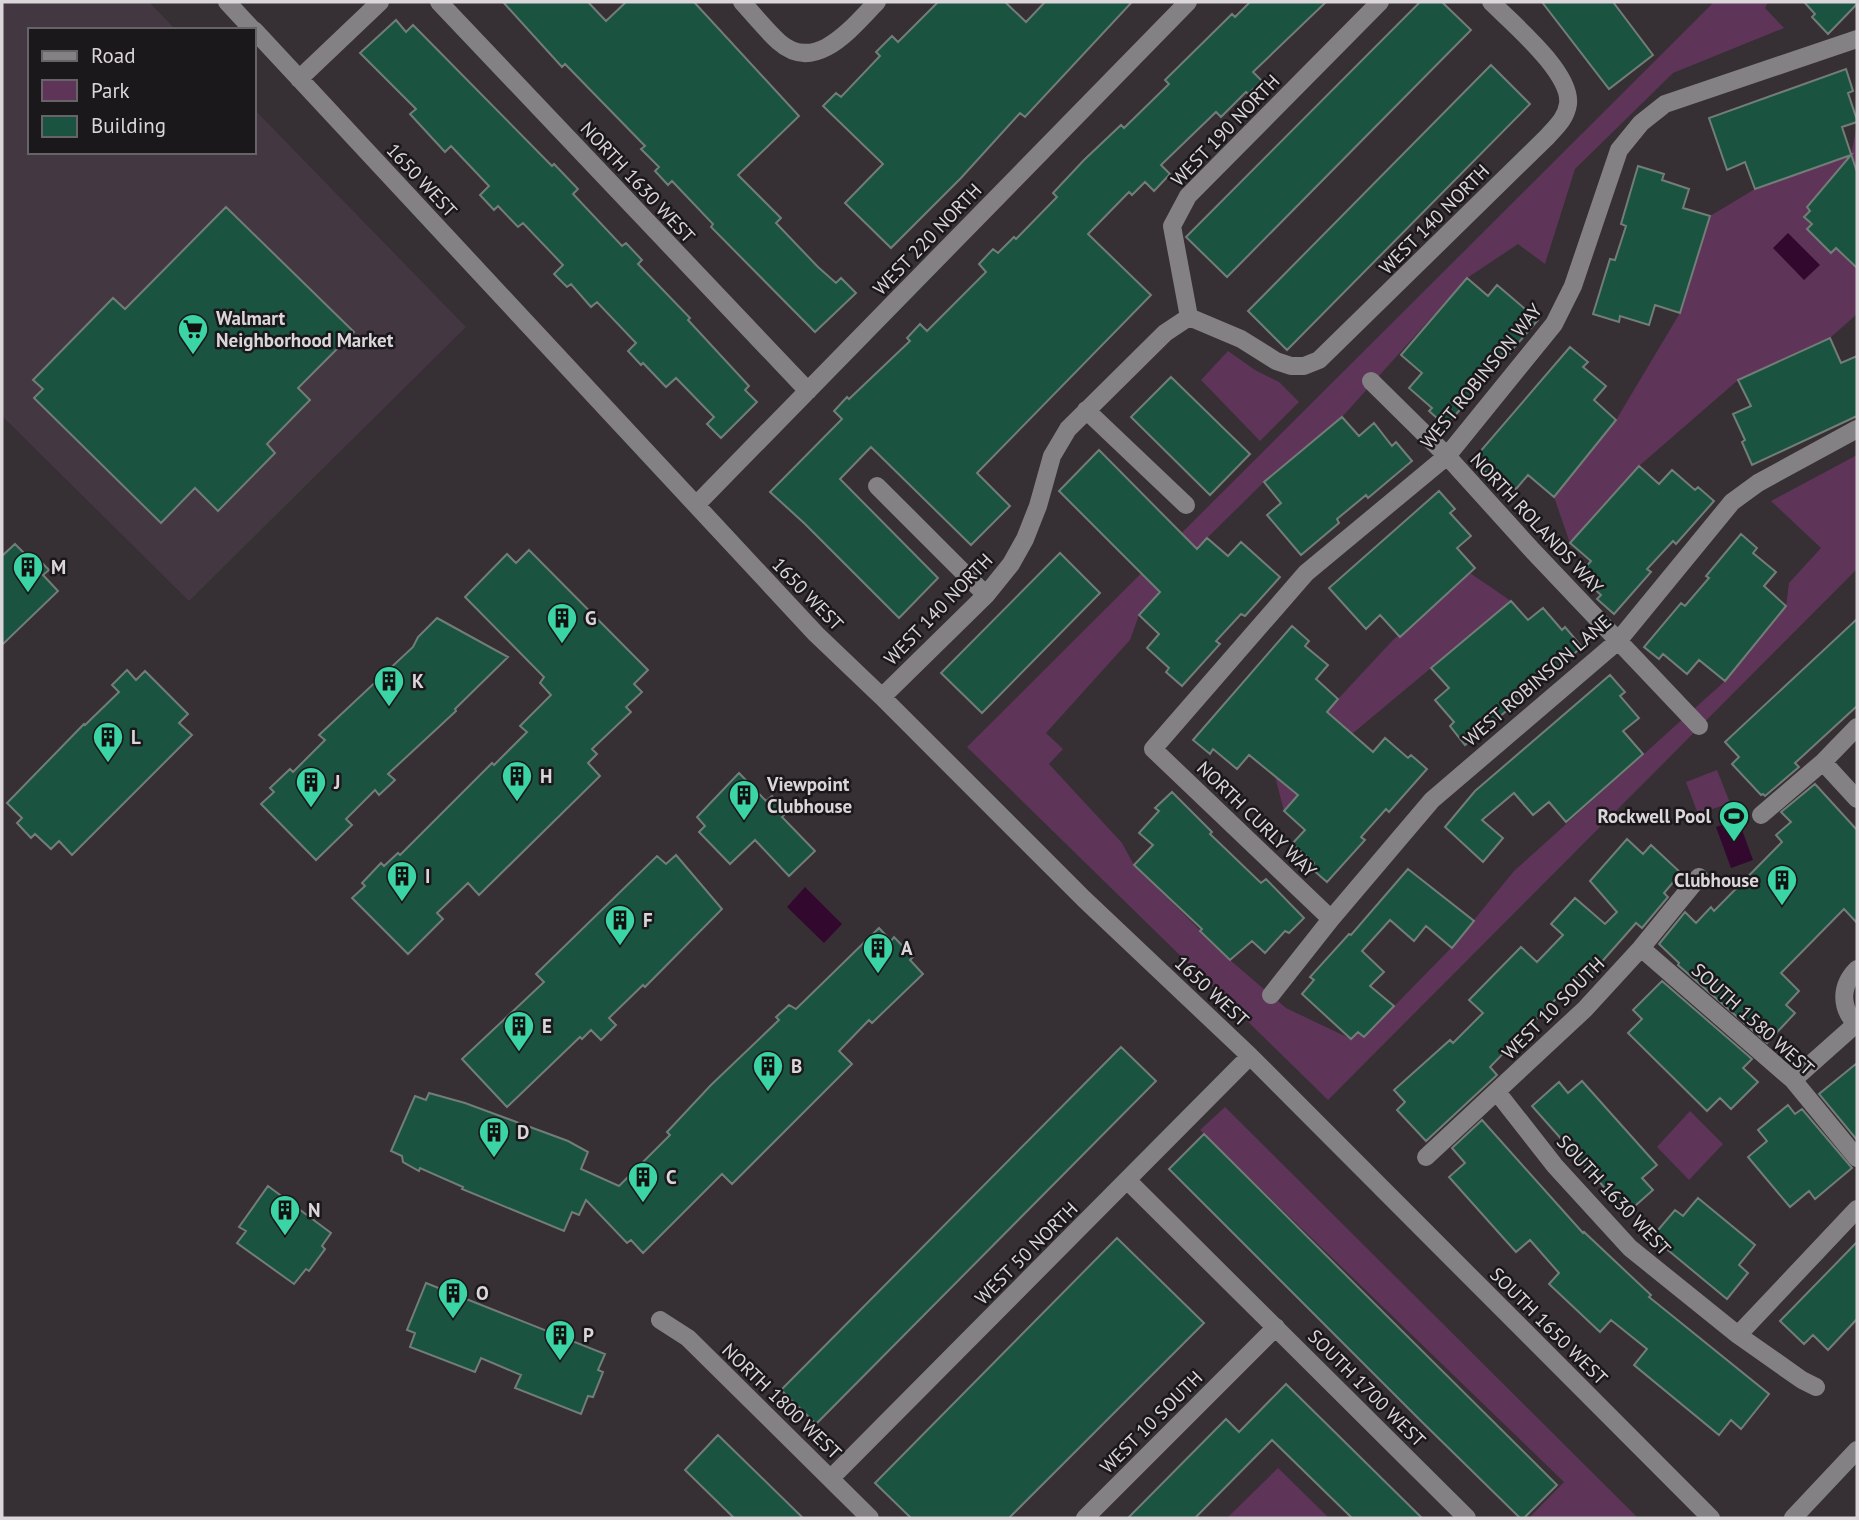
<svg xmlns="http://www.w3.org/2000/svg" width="1859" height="1520" font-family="'PT Sans',sans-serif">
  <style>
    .built { fill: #433741 }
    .green { fill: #5e3558 }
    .water { fill: #33082e }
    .building { fill: #1a5440; stroke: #737d78; stroke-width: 2 }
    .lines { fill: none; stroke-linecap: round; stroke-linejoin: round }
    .minor { stroke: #848184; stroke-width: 18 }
    .labels { text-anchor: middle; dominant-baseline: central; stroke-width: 5; stroke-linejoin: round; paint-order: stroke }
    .street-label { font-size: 19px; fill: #dad6d9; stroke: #1b181b }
    .poi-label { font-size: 19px; font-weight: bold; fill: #dad6d9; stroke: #1b181b; text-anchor: start }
  </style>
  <rect width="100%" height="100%" fill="#362f34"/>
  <!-- built -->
  <path class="built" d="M 2,2 L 149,2 L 176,30 L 30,30 L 30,152 L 254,152 L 254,109 L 466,327 L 189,601 L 2,416 Z"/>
  <!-- green -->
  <path class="green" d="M 1714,2 L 1768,2 L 1765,8 L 1784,28 L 1673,73 L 1575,169 L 1545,264 L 1518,244 L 1467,278 L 1342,417 L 1264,482 L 1207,538 L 1139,615 L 1130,640 L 1046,733 L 1063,749 L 1049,764 L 1122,843 L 1134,865 L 1230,960 L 1286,1008 L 1351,1039 L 1358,1032 L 1364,1037 L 1451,948 L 1514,871 L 1725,681 L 1786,606 L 1789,583 L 1821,548 L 1771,501 L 1857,455 L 1857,569 L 1328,1100 L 967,747 Z
    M 1857,125 L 1857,314 L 1830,338 L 1738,380 L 1639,466 L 1570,543 L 1554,497 L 1616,420 L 1680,313 L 1710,216 L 1755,189 L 1851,155 Z
    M 1228,351 L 1255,370 L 1279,382 L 1299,402 L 1260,441 L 1201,380 Z
    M 1470,573 L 1511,601 L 1352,734 L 1284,811 L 1275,776 L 1338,699 L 1393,640 Z
    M 1717,770 L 1730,803 L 1698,814 L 1686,782 Z
    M 1225,1107 L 1638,1518 L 1529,1518 L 1564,1482 L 1200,1130 Z
    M 1690,1111 L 1723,1144 L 1689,1180 L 1657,1147 Z
    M 1278,1468 L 1329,1518 L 1227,1518 Z"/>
  <!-- water -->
  <path class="water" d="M 1788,233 L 1820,265 L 1804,280 L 1773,248 Z
    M 1738,819 L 1753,860 L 1731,868 L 1716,827 Z
    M 805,887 L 842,924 L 824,943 L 787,907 Z"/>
  <!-- building -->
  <path class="building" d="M 503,2 L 588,2 L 606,21 L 626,2 L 694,2 L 799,116 L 738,175 L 781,218 L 776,223 L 818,267 L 836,283 L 841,278 L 856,293 L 815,332 L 711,227 L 713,224 L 672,181 L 668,185 L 655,171 L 659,167 L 641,149 L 645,146 L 565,64 L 562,67 Z
    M 938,2 L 1005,2 L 1026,22 L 1045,2 L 1132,2 L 1025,117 L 1020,113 L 961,178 L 891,248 L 845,203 L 883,164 L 823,106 L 836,93 L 841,97 L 880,56 L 876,52 L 892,36 L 898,42 Z
    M 1250,2 L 1326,2 L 1253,72 L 1262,81 L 1248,94 L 1246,92 L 1221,117 L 1216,112 L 1161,165 L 1170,174 L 1154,191 L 1145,182 L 1132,195 L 1129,192 L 1088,234 L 1151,295 L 977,473 L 1010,506 L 971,545 L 871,447 L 840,479 L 938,578 L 899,618 L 804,523 L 770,492 L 842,419 L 834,411 L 847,397 L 849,399 L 910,341 L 907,338 L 920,324 L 927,331 L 986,272 L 979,264 L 993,249 L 998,253 L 1014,237 L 1016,239 L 1057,197 L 1053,193 L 1084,160 L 1121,125 L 1124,128 L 1169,84 L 1165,80 L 1232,14 L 1235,17 Z
    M 1420,2 L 1442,2 L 1471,30 L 1227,277 L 1186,237 Z
    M 1542,2 L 1613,2 L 1653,55 L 1609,89 Z
    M 1804,2 L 1857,2 L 1857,4 L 1828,34 L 1812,17 L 1815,14 Z
    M 396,20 L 406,32 L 413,25 L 552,166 L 554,164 L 578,189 L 573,194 L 622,246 L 626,243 L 642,260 L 638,264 L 690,318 L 688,320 L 749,386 L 745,390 L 757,402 L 721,438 L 707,424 L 714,417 L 676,378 L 666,387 L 643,363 L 641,365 L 628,351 L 636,343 L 597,302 L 591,307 L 571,284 L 567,287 L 554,274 L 563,265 L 523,223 L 518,227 L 498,206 L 494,210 L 480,195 L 489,186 L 451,146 L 445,152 L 410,114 L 416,109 L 360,53 Z
    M 1491,65 L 1530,104 L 1287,350 L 1248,311 Z
    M 1846,69 L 1853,91 L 1848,93 L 1857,120 L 1857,122 L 1842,127 L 1857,172 L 1857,268 L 1836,248 L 1831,253 L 1807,229 L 1812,224 L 1804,217 L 1810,211 L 1807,207 L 1851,155 L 1755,189 L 1745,162 L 1727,170 L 1709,118 Z
    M 1638,166 L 1664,174 L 1662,180 L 1689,189 L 1683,208 L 1710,216 L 1680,313 L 1655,305 L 1649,325 L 1620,316 L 1619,322 L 1593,314 L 1610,259 L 1615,260 L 1626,226 L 1621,224 Z
    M 226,207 L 354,332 L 298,388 L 310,400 L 267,444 L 275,453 L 218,511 L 195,488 L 161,523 L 34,398 L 43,389 L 33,380 L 113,298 L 125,309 Z
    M 1467,278 L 1488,296 L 1497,285 L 1538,320 L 1508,355 L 1504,352 L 1478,380 L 1482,384 L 1446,426 L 1429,411 L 1432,408 L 1409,388 L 1422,373 L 1401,355 Z
    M 1830,338 L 1841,363 L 1857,356 L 1857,416 L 1752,465 L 1742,442 L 1745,440 L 1733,414 L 1751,406 L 1738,380 Z
    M 1570,347 L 1588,362 L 1583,367 L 1606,386 L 1594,400 L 1616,420 L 1554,497 L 1528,475 L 1516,489 L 1492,469 L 1488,474 L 1472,461 Z
    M 1171,377 L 1250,454 L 1210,495 L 1131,417 Z
    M 1342,417 L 1359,436 L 1374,423 L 1392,446 L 1396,442 L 1412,461 L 1368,498 L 1366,495 L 1337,519 L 1339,523 L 1301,555 L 1267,515 L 1281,503 L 1264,482 Z
    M 1099,450 L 1197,549 L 1207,538 L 1228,556 L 1241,542 L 1280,577 L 1245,616 L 1241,614 L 1216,641 L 1220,644 L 1182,686 L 1166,672 L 1169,668 L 1147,648 L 1159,634 L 1139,615 L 1160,592 L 1059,491 Z
    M 1639,466 L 1659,484 L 1672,470 L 1695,490 L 1698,487 L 1714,501 L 1676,544 L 1673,541 L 1647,569 L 1651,572 L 1614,614 L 1597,599 L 1601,595 L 1579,575 L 1591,561 L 1570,543 Z
    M 1439,491 L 1455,509 L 1450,513 L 1471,536 L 1457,548 L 1475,568 L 1400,637 L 1380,615 L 1366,629 L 1329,588 Z
    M 1741,534 L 1757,548 L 1753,553 L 1776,572 L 1764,586 L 1786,606 L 1725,681 L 1699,660 L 1687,674 L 1663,654 L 1659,659 L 1644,647 L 1681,603 L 1685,606 L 1709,578 L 1706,576 Z
    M 15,544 L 30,559 L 34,555 L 49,570 L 43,575 L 58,591 L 2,645 L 2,556 Z
    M 529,550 L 648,670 L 634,684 L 642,692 L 626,707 L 631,712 L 592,749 L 597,754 L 588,763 L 600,776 L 479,895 L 468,883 L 437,913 L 443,919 L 408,954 L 352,898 L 365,886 L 362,883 L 381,863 L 384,866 L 398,853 L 400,855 L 492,763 L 494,765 L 527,732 L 520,726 L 551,695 L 540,683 L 544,677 L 465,597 L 507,554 L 516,563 Z
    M 1060,553 L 1100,593 L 982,713 L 941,673 Z
    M 1511,601 L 1528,620 L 1543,608 L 1562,630 L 1565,627 L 1582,647 L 1537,684 L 1535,681 L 1507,704 L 1510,708 L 1465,745 L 1450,726 L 1454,722 L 1435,700 L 1449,688 L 1431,668 Z
    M 437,618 L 508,657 L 455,709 L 456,711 L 388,774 L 395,780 L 379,795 L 375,790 L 346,819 L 352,825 L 316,860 L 261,804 L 274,792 L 270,788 L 290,769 L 293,772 L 325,740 L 319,735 L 413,647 L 418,637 Z
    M 1857,619 L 1857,706 L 1795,763 L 1799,767 L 1765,796 L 1763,794 L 1761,795 L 1732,764 L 1739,757 L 1725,742 Z
    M 1292,626 L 1309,641 L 1305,646 L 1328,665 L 1316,679 L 1338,699 L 1327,712 L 1373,752 L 1385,738 L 1408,758 L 1411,755 L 1427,769 L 1389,812 L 1386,809 L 1361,837 L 1365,840 L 1327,882 L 1311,868 L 1314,863 L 1292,844 L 1305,830 L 1284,811 L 1298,795 L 1249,755 L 1237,769 L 1213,749 L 1210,754 L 1193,740 Z
    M 127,670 L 136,680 L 145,671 L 188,714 L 179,723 L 192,735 L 72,855 L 59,841 L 51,849 L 35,834 L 31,838 L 17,823 L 22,818 L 7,803 L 84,724 L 85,725 L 119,692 L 112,685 Z
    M 1610,675 L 1625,692 L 1620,696 L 1639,718 L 1623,731 L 1643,754 L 1566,822 L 1549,802 L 1533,815 L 1514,793 L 1482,820 L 1503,838 L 1483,862 L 1445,827 L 1475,791 Z
    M 739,773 L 766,801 L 772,796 L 787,812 L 782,817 L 815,851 L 789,876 L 755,840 L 730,864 L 699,832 L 705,826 L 697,817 Z
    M 1815,784 L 1857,830 L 1857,923 L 1844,909 L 1781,973 L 1799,991 L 1786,1005 L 1795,1013 L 1767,1043 L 1678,965 L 1679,963 L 1659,944 L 1685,912 L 1696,923 L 1711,907 L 1714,911 L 1782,842 L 1776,835 L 1791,822 L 1781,812 Z
    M 1172,792 L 1212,832 L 1210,834 L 1261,883 L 1266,879 L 1304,918 L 1289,933 L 1285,931 L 1265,953 L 1252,941 L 1230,960 L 1200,931 L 1202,929 L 1134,865 L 1153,845 L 1139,833 L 1159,811 L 1155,808 Z
    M 1627,839 L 1643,854 L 1651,845 L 1681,873 L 1664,893 L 1668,897 L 1642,928 L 1636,923 L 1591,974 L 1585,969 L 1490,1067 L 1497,1075 L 1426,1141 L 1397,1110 L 1405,1102 L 1394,1090 L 1450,1040 L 1453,1043 L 1483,1013 L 1469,1000 L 1521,947 L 1537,962 L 1563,935 L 1551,924 L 1575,898 L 1605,924 L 1617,912 L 1590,881 Z
    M 676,855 L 722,909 L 645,987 L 643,985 L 609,1018 L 616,1025 L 601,1040 L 591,1030 L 582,1039 L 580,1037 L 507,1107 L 462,1059 L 544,982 L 536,974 L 657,856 L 666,864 Z
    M 1408,869 L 1474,921 L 1452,948 L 1426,926 L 1414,941 L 1390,920 L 1362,951 L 1384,972 L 1370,986 L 1394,1006 L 1364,1037 L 1358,1032 L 1351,1039 L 1302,994 L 1314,980 L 1310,977 L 1349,934 L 1351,935 Z
    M 879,928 L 891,941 L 894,937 L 913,957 L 910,960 L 923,974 L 872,1023 L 869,1020 L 839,1051 L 852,1064 L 732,1184 L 722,1174 L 643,1253 L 631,1240 L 627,1243 L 586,1200 L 579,1215 L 572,1212 L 564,1231 L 462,1189 L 463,1187 L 420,1168 L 419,1171 L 403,1162 L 402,1156 L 391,1151 L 415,1096 L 426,1100 L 429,1093 L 465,1103 L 568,1141 L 588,1152 L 581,1169 L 619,1186 L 670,1135 L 667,1132 L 711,1085 L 779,1020 L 776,1017 L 789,1005 L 796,1009 Z
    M 1662,981 L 1752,1059 L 1743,1068 L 1758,1082 L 1731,1109 L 1720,1098 L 1707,1111 L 1628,1033 L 1642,1019 L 1633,1010 Z
    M 1121,1047 L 1156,1081 L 816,1424 L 781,1390 Z
    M 1857,1063 L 1857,1140 L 1819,1094 Z
    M 1582,1081 L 1657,1165 L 1642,1178 L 1653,1190 L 1627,1213 L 1532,1106 L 1559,1082 L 1568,1093 Z
    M 1788,1105 L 1795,1114 L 1802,1109 L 1852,1168 L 1815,1199 L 1809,1191 L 1790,1207 L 1748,1157 L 1767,1141 L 1758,1130 Z
    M 1482,1120 L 1583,1233 L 1584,1232 L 1651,1295 L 1649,1297 L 1769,1394 L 1741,1429 L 1731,1420 L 1719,1435 L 1634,1365 L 1647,1349 L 1611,1320 L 1600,1332 L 1549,1284 L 1559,1273 L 1530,1240 L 1516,1252 L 1449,1177 L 1465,1163 L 1452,1148 Z
    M 1204,1134 L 1557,1485 L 1524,1518 L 1520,1518 L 1419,1419 L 1169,1169 Z
    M 268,1186 L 331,1233 L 322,1246 L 325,1249 L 309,1271 L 306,1269 L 294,1284 L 237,1243 L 246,1231 L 239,1227 Z
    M 1698,1198 L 1755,1245 L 1739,1265 L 1748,1273 L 1727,1299 L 1652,1237 L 1675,1210 L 1683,1216 Z
    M 1117,1238 L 1204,1323 L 1009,1518 L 911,1518 L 875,1483 Z
    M 1857,1242 L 1857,1319 L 1828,1350 L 1813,1335 L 1804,1344 L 1780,1321 Z
    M 426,1283 L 605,1354 L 598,1370 L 603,1372 L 593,1397 L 588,1396 L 581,1414 L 515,1388 L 521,1375 L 481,1358 L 475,1372 L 410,1347 L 415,1333 L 407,1330 Z
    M 1286,1384 L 1422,1518 L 1352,1518 L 1272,1440 L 1195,1518 L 1128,1518 L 1226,1419 L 1239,1432 Z
    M 718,1435 L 803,1518 L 734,1518 L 685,1470 Z"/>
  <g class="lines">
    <!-- minor -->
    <path class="minor" d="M 227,2 L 253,30
      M 439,2 L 808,391
      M 742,2 C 754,15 766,30 779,42 C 816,75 853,26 877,2
      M 254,30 L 816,634 L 882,697 L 1084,899 L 1250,1056 L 1711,1518
      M 299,79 L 380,2
      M 1189,317 L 1241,339 L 1276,361 L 1291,366 L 1304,366 L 1319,360 L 1548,136 C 1557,126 1566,118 1568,104 C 1572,73 1512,23 1491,2
      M 1189,317 L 1172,226 L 1188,196 L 1380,2
      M 1371,381 L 1447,456 L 1533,551 L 1699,726
      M 1086,410 L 1186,505
      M 877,486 L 986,595
      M 696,505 L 1188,2
      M 882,697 L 986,595 L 1011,564 L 1025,539 L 1038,506 L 1052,456 L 1068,429 L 1165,333 L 1189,317
      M 1823,762 L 1857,799
      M 1761,815 L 1823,762 L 1857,727
      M 1331,919 L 1153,749 L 1306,573 L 1447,456 L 1554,324 L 1573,286 L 1619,150 L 1641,123 L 1665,104 L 1857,39
      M 1641,948 L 1793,1080 L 1857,1158
      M 1857,969 C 1840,986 1840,1008 1857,1025
      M 1271,995 L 1331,919 L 1432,800 L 1618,641 L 1732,502 L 1758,483 L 1857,429
      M 1793,1080 L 1856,1024
      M 1497,1092 L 1555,1166 L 1630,1248 L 1738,1335 L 1802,1380 L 1816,1387
      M 1426,1157 L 1585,1009 L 1641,948 L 1699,877
      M 1128,1181 L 1467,1518
      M 660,1320 L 688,1338 L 870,1518
      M 1738,1335 L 1857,1209
      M 831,1478 L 1250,1056
      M 1085,1518 L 1276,1327
      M 1793,1518 L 1857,1450"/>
  </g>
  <!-- icons -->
  <defs>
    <g id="supermarket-pin" transform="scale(1.575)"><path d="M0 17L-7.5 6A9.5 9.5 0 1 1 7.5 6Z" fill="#3bd4a4" stroke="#1b181b"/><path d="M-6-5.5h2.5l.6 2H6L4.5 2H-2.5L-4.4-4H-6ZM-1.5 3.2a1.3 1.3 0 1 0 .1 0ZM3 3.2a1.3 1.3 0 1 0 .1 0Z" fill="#111"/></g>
    <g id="building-pin" transform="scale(1.575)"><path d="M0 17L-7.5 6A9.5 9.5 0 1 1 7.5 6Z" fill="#3bd4a4" stroke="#1b181b"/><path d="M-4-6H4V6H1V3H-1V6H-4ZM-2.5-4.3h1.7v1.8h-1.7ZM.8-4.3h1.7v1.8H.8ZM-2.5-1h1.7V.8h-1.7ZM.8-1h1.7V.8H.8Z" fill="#111"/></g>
    <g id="stadium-pin" transform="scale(1.575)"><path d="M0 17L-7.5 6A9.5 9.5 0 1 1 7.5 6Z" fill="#3bd4a4" stroke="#1b181b"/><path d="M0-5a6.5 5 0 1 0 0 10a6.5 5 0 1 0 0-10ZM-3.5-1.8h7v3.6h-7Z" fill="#111"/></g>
  </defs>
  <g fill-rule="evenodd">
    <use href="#supermarket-pin" x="193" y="329"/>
    <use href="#building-pin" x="28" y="567"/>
    <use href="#building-pin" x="562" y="618"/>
    <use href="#building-pin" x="389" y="681"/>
    <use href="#building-pin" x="108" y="737"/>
    <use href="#building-pin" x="517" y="776"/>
    <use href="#building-pin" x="311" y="782"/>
    <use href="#building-pin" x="744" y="795"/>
    <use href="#stadium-pin" x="1734" y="816"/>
    <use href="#building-pin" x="402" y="876"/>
    <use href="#building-pin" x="1782" y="880"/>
    <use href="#building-pin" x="620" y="920"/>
    <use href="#building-pin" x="878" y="948"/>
    <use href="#building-pin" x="519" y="1026"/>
    <use href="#building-pin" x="768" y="1066"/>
    <use href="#building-pin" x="494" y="1132"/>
    <use href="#building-pin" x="643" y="1177"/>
    <use href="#building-pin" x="285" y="1210"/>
    <use href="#building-pin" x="453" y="1293"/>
    <use href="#building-pin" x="560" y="1335"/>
  </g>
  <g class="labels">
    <!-- street labels -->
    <g class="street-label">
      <text transform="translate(1225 130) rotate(-46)">WEST 190 NORTH</text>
      <text transform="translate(422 180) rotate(47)">1650 WEST</text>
      <text transform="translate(638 182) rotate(47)">NORTH 1630 WEST</text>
      <text transform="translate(1434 219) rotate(-45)">WEST 140 NORTH</text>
      <text transform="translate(927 239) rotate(-46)">WEST 220 NORTH</text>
      <text transform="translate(1481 376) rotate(-51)">WEST ROBINSON WAY</text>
      <text transform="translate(1537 523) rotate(47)">NORTH ROLANDS WAY</text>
      <text transform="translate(808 594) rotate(46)">1650 WEST</text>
      <text transform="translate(938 609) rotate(-46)">WEST 140 NORTH</text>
      <text transform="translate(1537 680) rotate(-41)">WEST ROBINSON LANE</text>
      <text transform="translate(1257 819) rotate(44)">NORTH CURLY WAY</text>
      <text transform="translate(1212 991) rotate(43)">1650 WEST</text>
      <text transform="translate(1553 1008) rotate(-45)">WEST 10 SOUTH</text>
      <text transform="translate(1753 1019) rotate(42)">SOUTH 1580 WEST</text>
      <text transform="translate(1614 1195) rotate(47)">SOUTH 1630 WEST</text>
      <text transform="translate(1026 1253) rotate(-45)">WEST 50 NORTH</text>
      <text transform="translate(1549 1326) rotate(45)">SOUTH 1650 WEST</text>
      <text transform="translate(1367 1388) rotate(45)">SOUTH 1700 WEST</text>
      <text transform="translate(782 1401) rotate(44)">NORTH 1800 WEST</text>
      <text transform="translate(1151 1422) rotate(-45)">WEST 10 SOUTH</text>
    </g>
    <!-- poi labels -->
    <g class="poi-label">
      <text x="216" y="318">Walmart<tspan x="216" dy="22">Neighborhood Market</tspan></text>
      <text x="51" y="567">M</text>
      <text x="585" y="618">G</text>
      <text x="412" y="681">K</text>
      <text x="131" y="737">L</text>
      <text x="540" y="776">H</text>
      <text x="334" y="782">J</text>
      <text x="767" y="784">Viewpoint<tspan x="767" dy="22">Clubhouse</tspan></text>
      <text x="1711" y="816" text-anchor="end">Rockwell Pool</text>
      <text x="425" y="876">I</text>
      <text x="1759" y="880" text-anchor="end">Clubhouse</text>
      <text x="643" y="920">F</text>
      <text x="901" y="948">A</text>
      <text x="542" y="1026">E</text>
      <text x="791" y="1066">B</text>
      <text x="517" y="1132">D</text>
      <text x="666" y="1177">C</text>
      <text x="308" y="1210">N</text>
      <text x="476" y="1293">O</text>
      <text x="583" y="1335">P</text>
    </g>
  </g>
  <!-- border -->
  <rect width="1859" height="1520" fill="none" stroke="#dad6d9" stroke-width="7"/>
  <!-- legend -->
  <rect x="28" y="28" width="228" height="126" fill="#1b181b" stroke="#676467" stroke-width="2"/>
  <rect x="42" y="51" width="35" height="10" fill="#848184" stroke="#676467" stroke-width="2"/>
  <text x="91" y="63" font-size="21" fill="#dad6d9">Road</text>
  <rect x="42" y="80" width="35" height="21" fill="#5e3558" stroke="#676467" stroke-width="2"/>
  <text x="91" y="98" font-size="21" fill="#dad6d9">Park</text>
  <rect x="42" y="116" width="35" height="21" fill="#1a5440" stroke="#676467" stroke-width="2"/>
  <text x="91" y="133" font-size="21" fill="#dad6d9">Building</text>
</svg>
